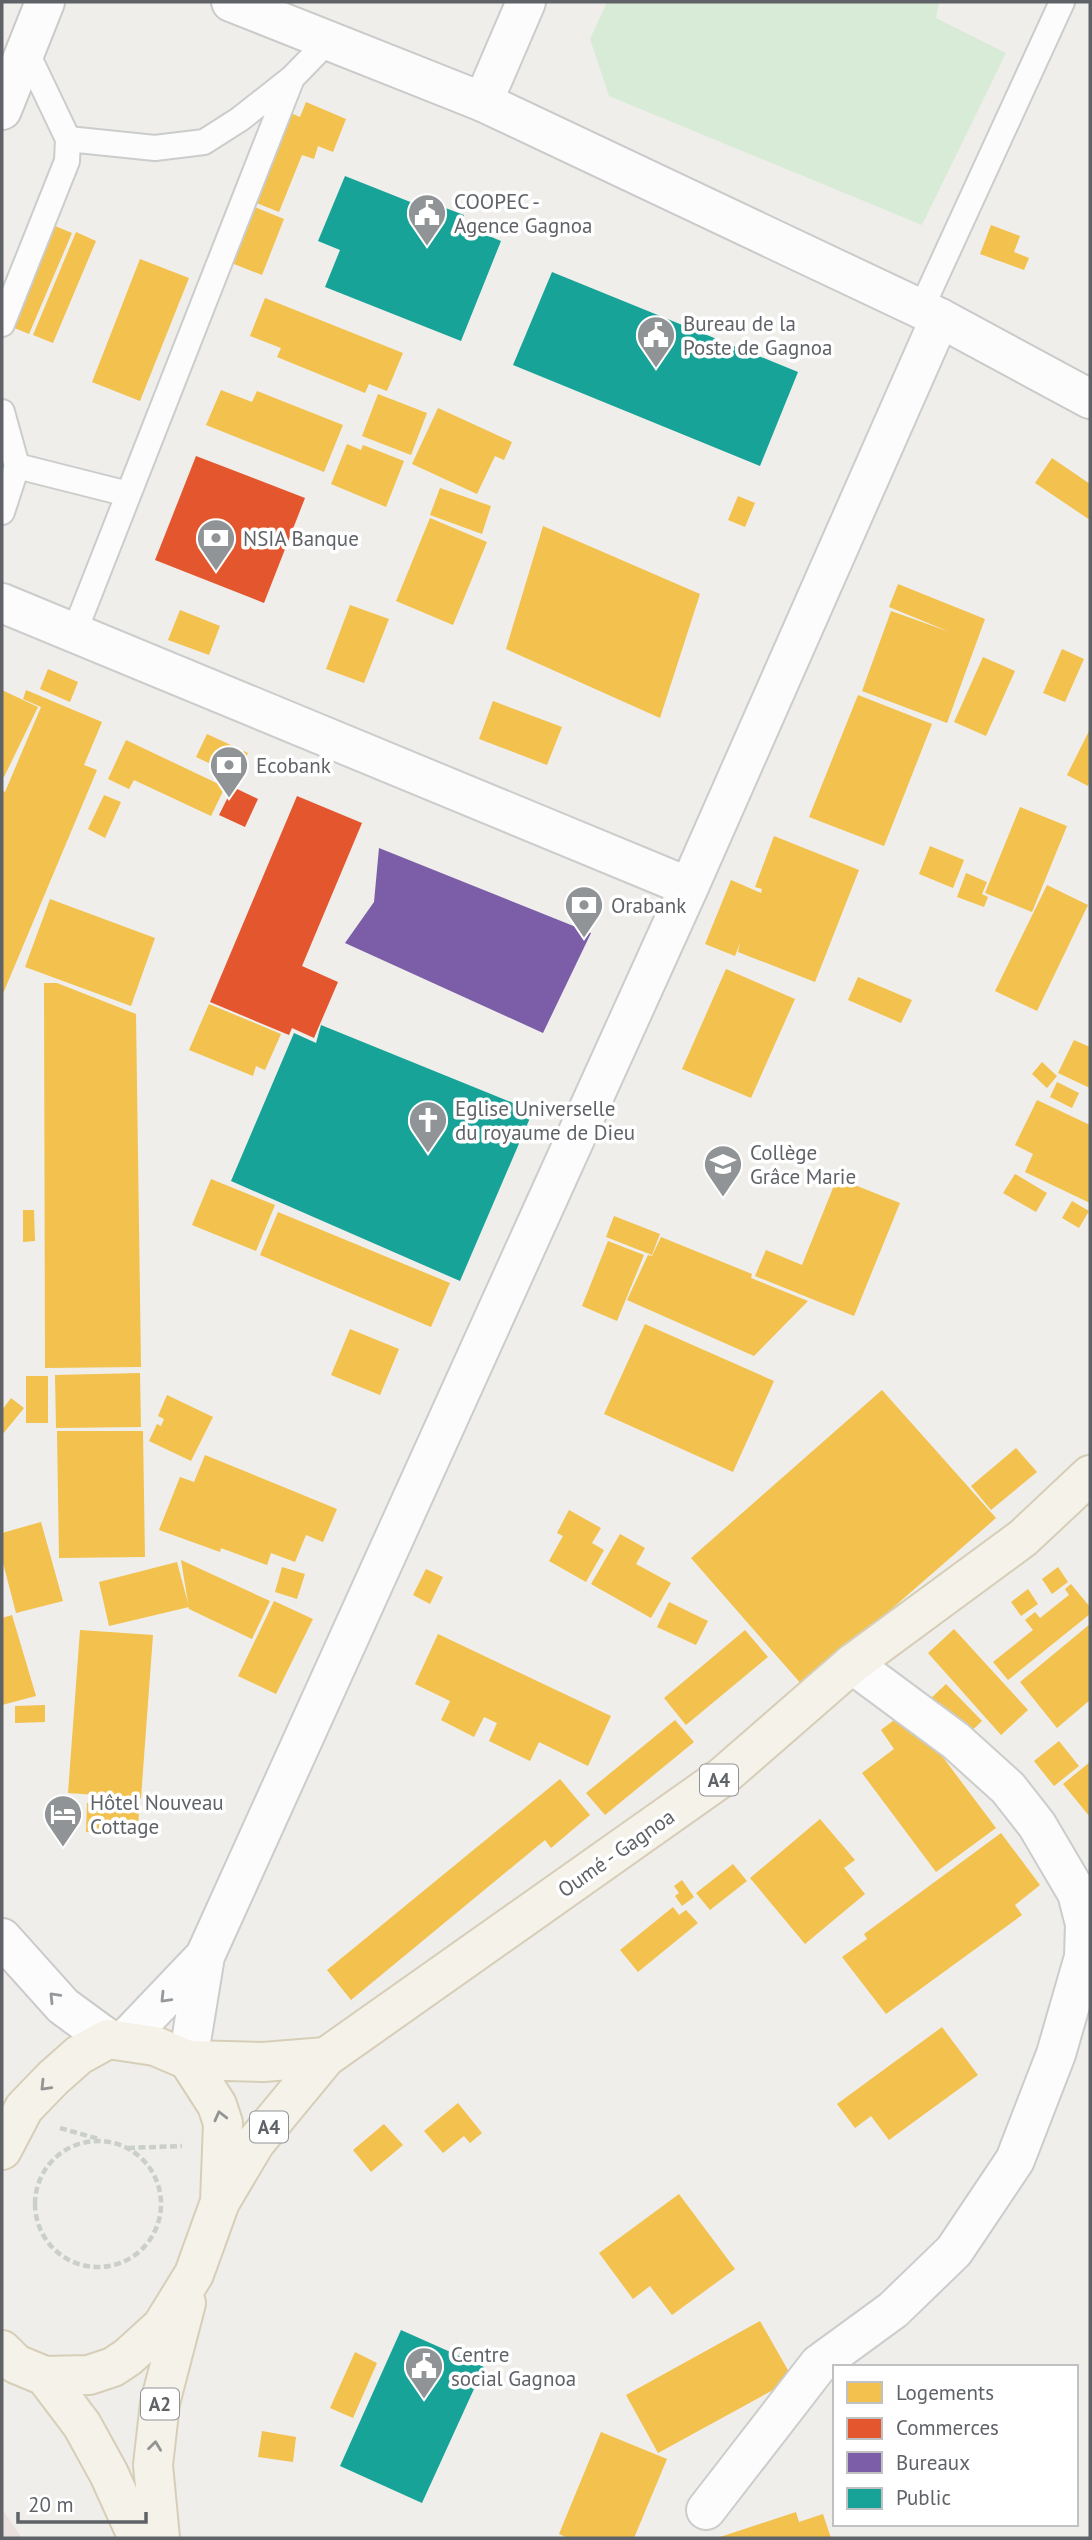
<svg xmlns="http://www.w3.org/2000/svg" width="1092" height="2540" font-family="'PT Sans',sans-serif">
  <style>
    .medical { fill: #eae0de }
    .green { fill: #d8ebd6 }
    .homes { fill: #f2c14e }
    .shops { fill: #e4572e }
    .offices { fill: #7b5ea7 }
    .public { fill: #17a398 }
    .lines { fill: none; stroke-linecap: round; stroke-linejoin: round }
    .lane-casing { stroke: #cbcccc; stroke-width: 28 }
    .street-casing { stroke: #cbcccc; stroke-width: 42 }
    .secondary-casing { stroke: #cacacb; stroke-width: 42 }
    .primary-casing { stroke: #d7ceb8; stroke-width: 42 }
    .path { stroke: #cacfcc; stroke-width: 4.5; stroke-dasharray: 7 3.5; stroke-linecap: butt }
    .lane { stroke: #fdfcfc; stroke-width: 24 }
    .street { stroke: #fdfcfc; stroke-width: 38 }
    .secondary { stroke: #fdfcfc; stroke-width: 38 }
    .primary { stroke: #f4f2e9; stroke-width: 38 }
    .oneway { stroke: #96999c }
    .oneway2 { stroke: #939595 }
    .labels { text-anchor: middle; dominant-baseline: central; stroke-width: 7; stroke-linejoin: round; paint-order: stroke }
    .shield { fill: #fff; stroke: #8f9295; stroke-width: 2 }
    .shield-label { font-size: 19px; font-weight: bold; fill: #5f6368 }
    .poi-label { font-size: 21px; fill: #5f6368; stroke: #fff; text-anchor: start }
    .street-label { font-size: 21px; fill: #5f6368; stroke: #fff }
  </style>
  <rect width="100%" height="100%" fill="#efeeea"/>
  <!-- medical -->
  <path class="medical" d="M 2,2509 L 22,2538 L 2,2538 Z"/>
  <!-- green -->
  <path class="green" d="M 607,2 L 939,2 L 936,18 L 1006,53 L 922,225 L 609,96 L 590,39 Z"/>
  <!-- homes -->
  <path class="homes" d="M 306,102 L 346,119 L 333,152 L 318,146 L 314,159 L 302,155 L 279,212 L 249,200 L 286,111 L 300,117 Z
    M 247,204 L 284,219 L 262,275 L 224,260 Z
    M 991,225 L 1020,236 L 1014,252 L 1029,258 L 1024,270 L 980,254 Z
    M 55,226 L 72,233 L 29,334 L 12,327 Z
    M 76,232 L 96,241 L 53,343 L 33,335 Z
    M 140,259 L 189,278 L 140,401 L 92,382 Z
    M 265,298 L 403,353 L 387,391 L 369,384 L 365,393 L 277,357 L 281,348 L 250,336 Z
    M 221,390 L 252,402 L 257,391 L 343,425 L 324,472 L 206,425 Z
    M 378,394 L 427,413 L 411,455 L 362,436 Z
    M 438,408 L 512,442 L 504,460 L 495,456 L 477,494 L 412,464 Z
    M 347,444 L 361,450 L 363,445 L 404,461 L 386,507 L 331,484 Z
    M 1052,458 L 1090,484 L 1090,520 L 1035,483 Z
    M 440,488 L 491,506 L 482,534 L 430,515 Z
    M 738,496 L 755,503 L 745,527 L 728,520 Z
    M 430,518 L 487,542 L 453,625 L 396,601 Z
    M 543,526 L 700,594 L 660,718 L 506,649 Z
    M 898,584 L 985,619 L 947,723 L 862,691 L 891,611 L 950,632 L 889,607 Z
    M 350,605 L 389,619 L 364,683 L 326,669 Z
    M 180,610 L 220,626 L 209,655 L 168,640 Z
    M 1062,649 L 1084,659 L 1065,702 L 1043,693 Z
    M 983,657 L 1015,671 L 986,736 L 954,722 Z
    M 48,669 L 78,682 L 70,702 L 40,689 Z
    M 2,690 L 38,707 L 4,777 L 2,776 Z
    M 26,690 L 102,722 L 84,765 L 97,770 L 2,996 L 2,790 L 5,792 L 41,707 L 23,699 Z
    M 858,695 L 932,724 L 884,846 L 809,817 Z
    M 493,701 L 562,727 L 547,765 L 479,739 Z
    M 1090,729 L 1090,781 L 1088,786 L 1067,775 Z
    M 207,734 L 248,753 L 236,776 L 196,757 Z
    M 126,740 L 225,787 L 211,816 L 134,780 L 129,789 L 108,779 Z
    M 104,795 L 121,802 L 105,838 L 88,829 Z
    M 1020,807 L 1067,826 L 1032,912 L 985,893 Z
    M 774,836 L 859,870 L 815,982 L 738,952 L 740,943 L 735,956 L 705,944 L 731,880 L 761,893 L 762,889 L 755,887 Z
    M 930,846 L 964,860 L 953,888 L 919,874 Z
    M 966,873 L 987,882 L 982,894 L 988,897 L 984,907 L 957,897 Z
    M 1047,885 L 1088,905 L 1037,1011 L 995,991 Z
    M 50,899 L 155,938 L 131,1006 L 25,967 Z
    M 726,969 L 795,999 L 751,1098 L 682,1069 Z
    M 858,977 L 912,1000 L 901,1023 L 848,1000 Z
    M 44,983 L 57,983 L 136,1014 L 141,1367 L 45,1368 Z
    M 209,1004 L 281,1034 L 265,1070 L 256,1066 L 253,1076 L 189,1050 Z
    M 1074,1040 L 1090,1047 L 1090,1088 L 1058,1073 Z
    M 1042,1062 L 1057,1076 L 1047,1088 L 1032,1074 Z
    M 1057,1082 L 1079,1093 L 1072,1108 L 1050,1097 Z
    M 1037,1100 L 1090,1125 L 1090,1203 L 1025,1172 L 1033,1154 L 1015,1145 Z
    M 1015,1174 L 1047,1193 L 1036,1212 L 1003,1193 Z
    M 837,1178 L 900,1203 L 854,1316 L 755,1276 L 766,1250 L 802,1265 Z
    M 211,1179 L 275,1205 L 256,1251 L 192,1225 Z
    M 1072,1201 L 1089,1211 L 1079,1228 L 1062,1218 Z
    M 23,1210 L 34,1210 L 35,1241 L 23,1242 Z
    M 278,1212 L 450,1283 L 431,1327 L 260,1255 Z
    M 614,1216 L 660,1234 L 652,1255 L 606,1237 Z
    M 661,1237 L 752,1274 L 751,1278 L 808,1301 L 754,1356 L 627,1300 L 648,1255 L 652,1256 Z
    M 608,1241 L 644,1255 L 617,1321 L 582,1306 Z
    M 645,1324 L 774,1381 L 733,1472 L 604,1414 Z
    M 350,1329 L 399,1349 L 380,1395 L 331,1375 Z
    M 140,1373 L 141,1427 L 56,1428 L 55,1375 Z
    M 26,1376 L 48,1376 L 48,1423 L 26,1423 Z
    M 882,1390 L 996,1518 L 803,1686 L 691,1558 Z
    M 167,1395 L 213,1417 L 191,1461 L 149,1441 L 157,1424 L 161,1426 L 164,1419 L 158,1416 Z
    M 11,1398 L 24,1408 L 2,1435 L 2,1410 Z
    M 57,1431 L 143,1431 L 145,1557 L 59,1558 Z
    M 1016,1448 L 1037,1472 L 991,1510 L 971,1486 Z
    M 205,1455 L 337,1509 L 323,1542 L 306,1535 L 295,1562 L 271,1553 L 267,1565 L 221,1548 L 220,1552 L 159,1530 L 180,1477 L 194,1482 Z
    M 569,1510 L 601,1528 L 592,1543 L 604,1550 L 586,1582 L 549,1561 L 563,1536 L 557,1533 Z
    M 41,1522 L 63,1601 L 16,1613 L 2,1559 L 2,1533 Z
    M 620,1534 L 645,1548 L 636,1564 L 671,1583 L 651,1618 L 591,1584 Z
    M 181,1560 L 270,1601 L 252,1639 L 189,1609 Z
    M 177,1562 L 189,1607 L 109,1626 L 99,1582 Z
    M 282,1567 L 305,1574 L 297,1599 L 275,1592 Z
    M 1058,1567 L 1068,1582 L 1052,1594 L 1042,1579 Z
    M 426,1569 L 443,1577 L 430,1604 L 413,1595 Z
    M 1071,1584 L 1090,1607 L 1090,1614 L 1008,1680 L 993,1662 L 1033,1630 L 1025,1620 L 1035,1612 L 1040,1618 L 1069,1595 L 1065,1589 Z
    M 1028,1589 L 1038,1604 L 1021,1616 L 1011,1602 Z
    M 274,1601 L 313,1619 L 276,1694 L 238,1676 Z
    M 669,1602 L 708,1621 L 696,1645 L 657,1627 Z
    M 12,1615 L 36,1696 L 2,1705 L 2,1618 Z
    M 1090,1624 L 1090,1700 L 1057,1728 L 1020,1682 Z
    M 954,1629 L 1028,1710 L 1001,1735 L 928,1653 Z
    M 80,1630 L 153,1635 L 141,1798 L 68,1793 Z
    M 745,1630 L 768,1657 L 686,1725 L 664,1698 Z
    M 438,1634 L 611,1716 L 588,1766 L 539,1742 L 530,1761 L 489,1741 L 497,1723 L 484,1717 L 474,1737 L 441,1720 L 450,1701 L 415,1684 Z
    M 946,1684 L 982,1721 L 964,1738 L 928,1701 Z
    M 45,1705 L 45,1722 L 15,1723 L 15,1706 Z
    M 898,1717 L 912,1735 L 921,1728 L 996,1828 L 936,1872 L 862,1773 L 894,1749 L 881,1730 Z
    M 675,1720 L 694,1742 L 605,1815 L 586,1793 Z
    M 1059,1741 L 1079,1766 L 1054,1786 L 1034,1761 Z
    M 1090,1762 L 1090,1817 L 1063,1784 Z
    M 560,1779 L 590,1815 L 551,1848 L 545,1840 L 351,2000 L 327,1970 Z
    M 87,1803 L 139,1805 L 138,1834 L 86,1832 Z
    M 820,1819 L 855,1860 L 844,1868 L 865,1894 L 805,1944 L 750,1878 Z
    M 1001,1833 L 1040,1885 L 1015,1905 L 1022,1915 L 886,2014 L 842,1957 L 867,1939 L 864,1934 Z
    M 733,1864 L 747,1881 L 710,1910 L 696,1893 Z
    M 682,1880 L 694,1897 L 682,1906 L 675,1896 L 679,1893 L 674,1886 Z
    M 673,1907 L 679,1915 L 686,1910 L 698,1923 L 638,1972 L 620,1950 Z
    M 942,2027 L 978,2075 L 889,2140 L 871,2116 L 855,2128 L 837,2104 Z
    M 458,2103 L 482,2133 L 470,2143 L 464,2136 L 443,2153 L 424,2131 Z
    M 384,2124 L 403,2145 L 371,2172 L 353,2150 Z
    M 679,2194 L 735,2269 L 672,2315 L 650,2286 L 633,2299 L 599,2253 Z
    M 760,2321 L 793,2379 L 658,2453 L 626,2395 Z
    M 355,2352 L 377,2363 L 353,2418 L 330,2408 Z
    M 262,2431 L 296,2437 L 293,2462 L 258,2457 Z
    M 601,2432 L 667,2459 L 634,2538 L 568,2538 L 559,2534 Z
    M 796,2512 L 799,2522 L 823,2514 L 831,2538 L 717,2538 Z"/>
  <!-- shops -->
  <path class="shops" d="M 196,456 L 305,498 L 264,603 L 155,560 Z
    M 233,787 L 258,799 L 245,827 L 219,815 Z
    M 297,796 L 362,823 L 302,966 L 338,982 L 314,1038 L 292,1028 L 289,1035 L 210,1002 Z"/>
  <!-- offices -->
  <path class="offices" d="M 379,848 L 591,933 L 543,1033 L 345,943 L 374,902 Z"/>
  <!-- public -->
  <path class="public" d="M 345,176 L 433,211 L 435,204 L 464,215 L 460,224 L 501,241 L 461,341 L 325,287 L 340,250 L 318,241 Z
    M 552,272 L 798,372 L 760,466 L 513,365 Z
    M 321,1025 L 533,1111 L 460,1281 L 231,1181 L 294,1033 L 316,1043 Z
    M 401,2330 L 484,2367 L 422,2503 L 340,2466 Z"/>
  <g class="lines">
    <!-- lane casing -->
    <g class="lane-casing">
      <path id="lane" d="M 68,139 L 155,148 L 204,142 L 240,119 L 292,78 L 328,41
        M 921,309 L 1062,2
        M 2,324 L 67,161 L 68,139 L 26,51
        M 2,412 L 17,466 L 128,494
        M 2,512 L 17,466
        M 74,633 L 292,78"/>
    </g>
    <!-- street casing -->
    <g class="street-casing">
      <path id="street" d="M 483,102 L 526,2
        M 2,603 L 689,887
        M 125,2040 L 205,1956
        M 188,2060 L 205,1956 L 689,887 L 940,318
        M 706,2510 L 819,2364 L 893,2310 L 954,2251 L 1015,2160 L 1056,2054 L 1084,1957 L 1085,1924 L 1077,1893 L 1037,1825 L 1008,1788 L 956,1741 L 852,1664"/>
    </g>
    <!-- secondary casing -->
    <g class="secondary-casing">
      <path id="secondary" d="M 231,2 L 483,102 L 940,318 L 1090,399
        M 2,110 L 45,2
        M 2,1938 L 63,2006 L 108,2039"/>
    </g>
    <!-- primary casing -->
    <g class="primary-casing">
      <path id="primary" d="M 188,2060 L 263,2062 L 326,2057
        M 2,2150 L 24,2108 L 53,2078 L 79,2055 L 108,2039 L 155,2046 L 188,2060 L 217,2105 L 223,2123 L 220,2202 L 194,2274 L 162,2326 L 128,2357 L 113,2367 L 89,2375 L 45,2376 L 16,2364 L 2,2350
        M 220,2202 L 255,2143 L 326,2057 L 721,1778 L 852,1664 L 1023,1538 L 1090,1475
        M 45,2376 L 82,2425 L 109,2474 L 138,2538
        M 160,2538 L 153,2465 L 160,2403 L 186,2303"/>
    </g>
    <!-- path -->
    <path class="path" d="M 60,2128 L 99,2139
      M35 2204a63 63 0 1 1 126 0a63 63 0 1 1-126 0Z
      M 128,2148 L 182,2146"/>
    <!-- lane -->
    <use href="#lane" class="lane"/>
    <!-- street -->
    <use href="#street" class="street"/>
    <!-- secondary -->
    <use href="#secondary" class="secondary"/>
    <!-- primary -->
    <use href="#primary" class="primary"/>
  </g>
  <!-- one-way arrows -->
  <defs><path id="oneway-chevron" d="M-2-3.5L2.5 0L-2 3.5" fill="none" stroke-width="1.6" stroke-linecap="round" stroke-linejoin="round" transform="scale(1.75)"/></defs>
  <g class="oneway">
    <use href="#oneway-chevron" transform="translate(54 1997) rotate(-134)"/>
    <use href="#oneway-chevron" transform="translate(165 1998) rotate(134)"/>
  </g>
  <g class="oneway2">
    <use href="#oneway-chevron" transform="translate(45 2086) rotate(134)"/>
    <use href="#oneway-chevron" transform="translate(220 2116) rotate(-104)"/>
    <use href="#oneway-chevron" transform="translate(155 2446) rotate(-83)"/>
  </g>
  <!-- icons -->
  <defs>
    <g id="civic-pin" transform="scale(2.0125)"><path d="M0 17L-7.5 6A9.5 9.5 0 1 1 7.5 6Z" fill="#919496" stroke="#fff"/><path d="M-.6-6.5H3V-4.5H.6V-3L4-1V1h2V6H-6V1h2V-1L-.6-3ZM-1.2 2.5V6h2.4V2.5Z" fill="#fff"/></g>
    <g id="bank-pin" transform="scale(2.0125)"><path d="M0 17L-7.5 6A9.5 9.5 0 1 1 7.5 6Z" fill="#919496" stroke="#fff"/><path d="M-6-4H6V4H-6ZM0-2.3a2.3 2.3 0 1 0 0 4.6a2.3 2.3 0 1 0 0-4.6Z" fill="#fff"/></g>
    <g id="church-pin" transform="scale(2.0125)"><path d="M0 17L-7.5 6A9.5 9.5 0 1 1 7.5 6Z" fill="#919496" stroke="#fff"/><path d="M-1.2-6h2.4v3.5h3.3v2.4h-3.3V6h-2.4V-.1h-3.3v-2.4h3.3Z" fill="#fff"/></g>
    <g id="school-pin" transform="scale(2.0125)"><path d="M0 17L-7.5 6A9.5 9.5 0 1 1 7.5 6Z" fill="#919496" stroke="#fff"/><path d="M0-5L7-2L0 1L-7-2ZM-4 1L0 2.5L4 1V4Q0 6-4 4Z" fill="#fff"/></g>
    <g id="hotel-pin" transform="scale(2.0125)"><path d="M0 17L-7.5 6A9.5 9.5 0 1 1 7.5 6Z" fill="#919496" stroke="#fff"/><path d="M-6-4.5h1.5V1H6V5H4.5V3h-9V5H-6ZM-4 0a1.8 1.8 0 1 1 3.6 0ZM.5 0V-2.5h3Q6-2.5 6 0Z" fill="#fff"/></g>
  </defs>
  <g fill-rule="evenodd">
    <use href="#civic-pin" x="427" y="213"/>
    <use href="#civic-pin" x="656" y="335"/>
    <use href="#bank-pin" x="216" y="538"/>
    <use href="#bank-pin" x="229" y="765"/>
    <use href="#bank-pin" x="584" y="905"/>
    <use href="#church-pin" x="428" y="1120"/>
    <use href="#school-pin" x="723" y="1164"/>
    <use href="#hotel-pin" x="63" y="1814"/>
    <use href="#civic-pin" x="424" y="2366"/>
  </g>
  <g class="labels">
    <!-- shield labels -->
    <g class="shield">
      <rect x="700" y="1764.5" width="38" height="31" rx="5"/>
      <rect x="250" y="2111.5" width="38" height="31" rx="5"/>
      <rect x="141" y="2388.5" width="38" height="31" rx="5"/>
    </g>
    <g class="shield-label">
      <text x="719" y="1780">A4</text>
      <text x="269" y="2127">A4</text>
      <text x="160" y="2404">A2</text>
    </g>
    <!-- poi labels -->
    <g class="poi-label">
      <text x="454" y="201">COOPEC -<tspan x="454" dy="24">Agence Gagnoa</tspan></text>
      <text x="683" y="323">Bureau de la<tspan x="683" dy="24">Poste de Gagnoa</tspan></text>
      <text x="243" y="538">NSIA Banque</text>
      <text x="256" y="765">Ecobank</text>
      <text x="611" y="905">Orabank</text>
      <text x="455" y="1108">Eglise Universelle<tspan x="455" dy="24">du royaume de Dieu</tspan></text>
      <text x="750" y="1152">Collège<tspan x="750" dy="24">Grâce Marie</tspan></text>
      <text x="90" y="1802">Hôtel Nouveau<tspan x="90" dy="24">Cottage</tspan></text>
      <text x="451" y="2354">Centre<tspan x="451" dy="24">social Gagnoa</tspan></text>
    </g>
    <!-- street labels -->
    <g class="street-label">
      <text transform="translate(616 1853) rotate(-35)">Oumé - Gagnoa</text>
    </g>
  </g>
  <!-- border -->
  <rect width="1092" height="2540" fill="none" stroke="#5f6368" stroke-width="7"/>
  <!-- legend -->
  <rect x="833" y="2365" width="245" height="161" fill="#ffffff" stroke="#bfc1c3" stroke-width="2"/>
  <rect x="847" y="2382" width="35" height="21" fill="#f2c14e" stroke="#bfc1c3" stroke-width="2"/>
  <text x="896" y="2400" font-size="21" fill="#5f6368">Logements</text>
  <rect x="847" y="2418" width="35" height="21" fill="#e4572e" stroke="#bfc1c3" stroke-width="2"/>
  <text x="896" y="2435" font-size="21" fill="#5f6368">Commerces</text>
  <rect x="847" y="2452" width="35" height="21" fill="#7b5ea7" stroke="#bfc1c3" stroke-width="2"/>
  <text x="896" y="2470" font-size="21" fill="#5f6368">Bureaux</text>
  <rect x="847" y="2488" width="35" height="21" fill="#17a398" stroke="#bfc1c3" stroke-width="2"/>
  <text x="896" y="2505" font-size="21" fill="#5f6368">Public</text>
  <!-- scale -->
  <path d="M18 2512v10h128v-10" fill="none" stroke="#5f6368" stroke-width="3.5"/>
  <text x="28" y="2512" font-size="21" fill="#5f6368" stroke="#ffffff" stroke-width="5" paint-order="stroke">20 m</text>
</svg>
